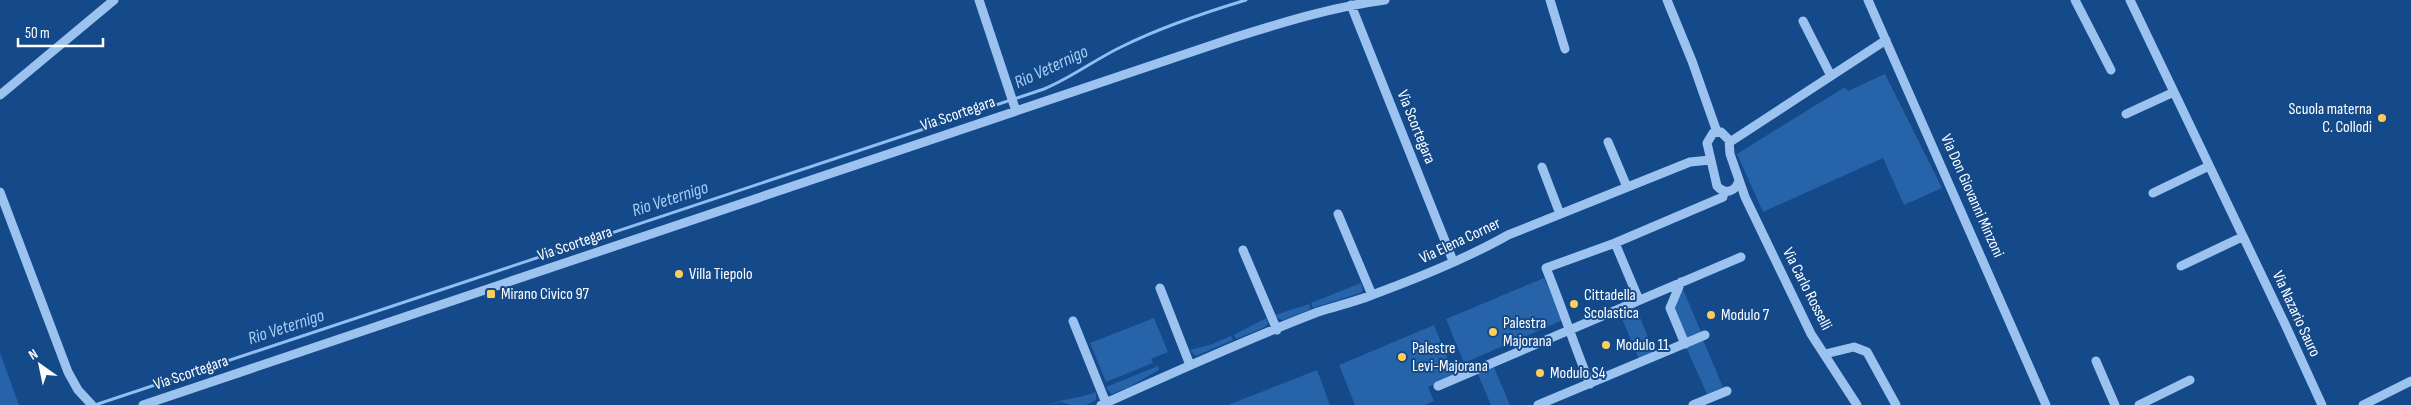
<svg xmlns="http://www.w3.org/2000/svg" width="2411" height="405" font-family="'Sofia Sans Condensed',sans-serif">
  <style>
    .green { fill: #2763a9 }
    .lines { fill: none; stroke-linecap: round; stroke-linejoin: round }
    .stream { stroke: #8ebef2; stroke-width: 3 }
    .minor { stroke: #9cc3ef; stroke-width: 9 }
    .poi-dot { fill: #ffcd5a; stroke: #14498a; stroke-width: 2 }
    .labels { text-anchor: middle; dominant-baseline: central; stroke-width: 4; stroke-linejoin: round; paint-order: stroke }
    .poi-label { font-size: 16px; fill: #fff; stroke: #14498a; text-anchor: start }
    .street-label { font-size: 16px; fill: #fff; stroke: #14498a }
    .water-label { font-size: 18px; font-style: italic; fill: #a8cdf7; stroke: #14498a }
  </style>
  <rect width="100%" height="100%" fill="#14498a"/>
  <!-- green -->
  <path class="green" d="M 1885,74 L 1942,188 L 1904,205 L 1883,158 L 1763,212 L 1737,154 L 1845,87 L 1848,91 Z
    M 1544,278 L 1563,320 L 1464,363 L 1446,319 Z
    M 1361,283 L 1363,290 L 1360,293 L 1313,308 L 1311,303 Z
    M 1682,287 L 1702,334 L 1687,341 L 1672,308 Z
    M 1309,304 L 1311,309 L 1283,320 L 1279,319 L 1275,315 Z
    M 1635,305 L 1654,352 L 1639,359 L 1619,312 Z
    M 1154,318 L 1168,352 L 1151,359 L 1153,363 L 1106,382 L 1090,343 Z
    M 1266,318 L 1268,323 L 1265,327 L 1236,339 L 1234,335 Z
    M 1434,325 L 1455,376 L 1428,387 L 1434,401 L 1425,405 L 1355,405 L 1339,365 Z
    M 1231,336 L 1233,340 L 1196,356 L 1190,350 L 1210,345 Z
    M 1703,340 L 1723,387 L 1707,394 L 1686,347 Z
    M 0,353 L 19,405 L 0,405 Z
    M 1493,365 L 1510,405 L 1491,405 L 1477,372 Z
    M 1158,366 L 1159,370 L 1127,388 L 1111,394 L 1106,387 Z
    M 1317,370 L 1330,405 L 1228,405 Z
    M 1096,392 L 1096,400 L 1086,405 L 1071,405 L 1061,402 L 1047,405 C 1063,399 1080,398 1096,392 Z"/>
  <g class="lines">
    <!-- stream -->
    <path class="stream" d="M 95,405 L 1044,89 C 1071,78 1094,60 1121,47 C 1161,27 1203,13 1246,0"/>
    <!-- minor -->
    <path class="minor" d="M 979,0 L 1016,111
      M 1550,0 L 1565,49
      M 1667,0 L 1692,61 L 1717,132
      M 1868,0 L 2046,405
      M 2075,0 L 2111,70
      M 2130,0 L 2284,322 L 2322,405
      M 1351,5 L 1453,261
      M 1803,21 L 1831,76
      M 0,95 L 114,0
      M 2126,114 L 2174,92
      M 1608,142 L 1627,187
      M 1730,142 L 1886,40
      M 1542,167 L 1560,214
      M 1739,180 C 1736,192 1725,195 1717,186 L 1707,143 L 1713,133 L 1721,132 L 1729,140 L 1730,154 L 1745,197 L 1811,334 L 1857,405
      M 0,192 L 68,372 L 78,390 L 92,405
      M 2153,193 L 2209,166
      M 1338,214 L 1372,295
      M 1615,243 L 1639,300
      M 1243,250 L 1277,330
      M 2181,266 L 2242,237
      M 1681,282 L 1670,308 L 1685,344
      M 1160,288 L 1190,365
      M 1073,321 L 1106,403
      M 1825,354 L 1854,347 L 1867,352 L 1896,405
      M 2096,361 L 2115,405
      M 1590,384 C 1574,345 1562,307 1546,268 L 1615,243 L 1723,197 L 1724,191
      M 1438,386 L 1741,257
      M 143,405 L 1233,38 C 1284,22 1332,7 1385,0
      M 1101,405 C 1173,373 1244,340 1318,312 C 1336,306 1355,302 1372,295 C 1418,278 1466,259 1508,235 L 1690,162 L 1710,160
      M 1538,405 L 1705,335
      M 1693,405 L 1727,391
      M 2139,405 L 2190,380
      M 2363,405 L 2411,381"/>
  </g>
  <!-- markers -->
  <g class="poi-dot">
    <circle cx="2382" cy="118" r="5"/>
    <circle cx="679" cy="274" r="5"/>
    <rect x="486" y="289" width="10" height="10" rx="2.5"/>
    <circle cx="1574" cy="304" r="5"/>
    <circle cx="1711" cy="315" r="5"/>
    <circle cx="1493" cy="332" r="5"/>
    <circle cx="1606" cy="345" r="5"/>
    <circle cx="1402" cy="357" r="5"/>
    <circle cx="1540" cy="373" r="5"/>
  </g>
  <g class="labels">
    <!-- poi labels -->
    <g class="poi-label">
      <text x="2372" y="109" text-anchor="end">Scuola materna<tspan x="2372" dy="18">C. Collodi</tspan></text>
      <text x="689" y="274">Villa Tiepolo</text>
      <text x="501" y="294">Mirano Civico 97</text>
      <text x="1584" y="295">Cittadella<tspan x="1584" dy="18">Scolastica</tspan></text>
      <text x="1721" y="315">Modulo 7</text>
      <text x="1503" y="323">Palestra<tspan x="1503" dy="18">Majorana</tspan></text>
      <text x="1616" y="345">Modulo 11</text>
      <text x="1412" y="348">Palestre<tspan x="1412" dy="18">Levi-Majorana</tspan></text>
      <text x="1550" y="373">Modulo S4</text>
    </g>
    <!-- street labels -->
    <g class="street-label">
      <text transform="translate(958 114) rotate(-19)">Via Scortegara</text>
      <text transform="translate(1416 127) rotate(68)">Via Scortegara</text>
      <text transform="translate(1972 196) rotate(66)">Via Don Giovanni Minzoni</text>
      <text transform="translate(1460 241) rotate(-25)">Via Elena Corner</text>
      <text transform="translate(575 244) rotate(-19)">Via Scortegara</text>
      <text transform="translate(1807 289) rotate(63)">Via Carlo Rosselli</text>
      <text transform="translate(2296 314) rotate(65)">Via Nazario Sauro</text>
      <text transform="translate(191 373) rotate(-19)">Via Scortegara</text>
    </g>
    <!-- water labels -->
    <g class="water-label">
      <text transform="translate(1051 67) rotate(-25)">Rio Veternigo</text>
      <text transform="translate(670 199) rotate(-18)">Rio Veternigo</text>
      <text transform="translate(286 327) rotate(-18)">Rio Veternigo</text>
    </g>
  </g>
  <!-- north arrow -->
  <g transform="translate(40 365) rotate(327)" stroke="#14498a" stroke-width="4" paint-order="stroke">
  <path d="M0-4L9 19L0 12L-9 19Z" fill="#ffffff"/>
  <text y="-8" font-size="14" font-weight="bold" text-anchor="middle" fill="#ffffff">N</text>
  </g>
  <!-- scale -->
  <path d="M18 38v8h85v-8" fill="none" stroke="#ffffff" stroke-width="2.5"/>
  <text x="25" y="38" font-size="15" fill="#ffffff" stroke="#14498a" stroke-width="4" paint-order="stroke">50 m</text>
</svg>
